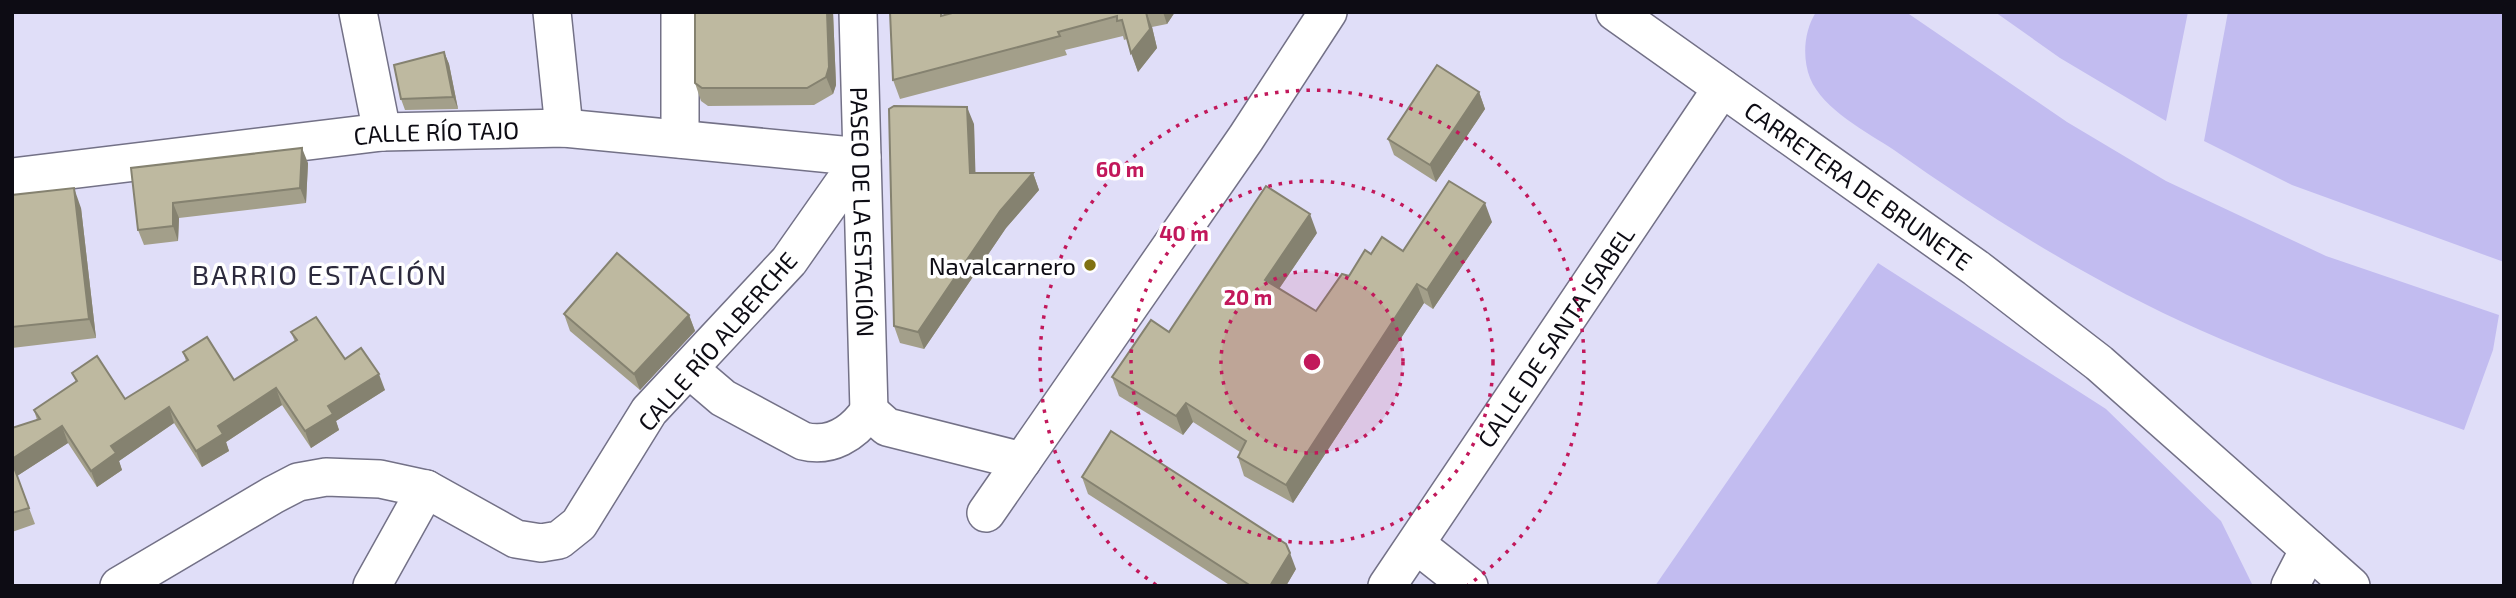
<svg xmlns="http://www.w3.org/2000/svg" width="2516" height="598" font-family="'Exo 2',sans-serif">
  <style>
    .green { fill: #c2bcf0 }
    .lines { fill: none; stroke-linecap: round; stroke-linejoin: round }
    .minor-casing { stroke: #737187; stroke-width: 40 }
    .minor { stroke: #fff; stroke-width: 37 }
    .wall { fill: #a39f8a }
    .shaded-wall { fill: #858270 }
    .building { fill: #beb9a0; stroke: #858270; stroke-width: 2 }
    .ring { fill: none; stroke: #c2185b; stroke-width: 3.5; stroke-dasharray: 3.5 7 }
    .poi-dot { fill: #807112; stroke: #fff; stroke-width: 2.5 }
    .labels { text-anchor: middle; dominant-baseline: central; stroke-width: 7; stroke-linejoin: round; paint-order: stroke }
    .street-label { font-size: 24px; fill: #0d0c14; stroke: #fff }
    .poi-label { font-size: 24px; fill: #0d0c14; stroke: #fff; text-anchor: end }
    .quarter-label { font-size: 28px; letter-spacing: 2px; fill: #2c2a3d; stroke: #fff }
    .centre { fill: #c2185b; stroke: #fff; stroke-width: 3.5 }
    .ring-label { font-size: 21px; text-anchor: middle; font-weight: bold; fill: #c2185b; stroke: #fff; stroke-width: 7; stroke-linejoin: round; paint-order: stroke }
  </style>
  <rect width="100%" height="100%" fill="#e0def8"/>
  <!-- green -->
  <path class="green" d="M 1816,12 L 1906,12 L 2067,122 L 2166,181 L 2326,256 L 2499,315 L 2493,350 L 2464,430 C 2376,398 2286,368 2200,330 C 2092,282 1990,218 1894,150 C 1867,132 1823,110 1810,78 C 1802,57 1804,31 1816,12 Z
    M 1995,12 L 2188,12 L 2166,121 L 2060,58 Z
    M 2228,12 L 2504,12 L 2504,262 L 2292,185 L 2204,141 Z
    M 1878,263 L 2106,409 L 2221,521 L 2253,586 L 1655,586 Z"/>
  <g class="lines">
    <!-- minor casing -->
    <g class="minor-casing">
      <g id="minor">
        <path d="M 358,12 L 382,132"/>
        <path d="M 552,12 L 564,128"/>
        <path id="s1" d="M 858,12 L 869,411"/>
        <path id="s2" d="M 1615,12 L 1976,268 L 2099,363 L 2351,586"/>
        <path d="M 680,139 L 680,12"/>
        <path id="s3" d="M 12,177 L 382,132 L 564,128 L 862,157 L 789,261 L 649,411 L 579,524 L 559,540 L 541,543 L 516,539 L 426,489 L 380,479 L 326,477 L 298,482 L 273,495 L 119,586"/>
        <path d="M 689,369 L 723,398 L 803,441 C 830,448 853,434 869,411"/>
        <path d="M 869,411 L 887,427 L 1022,461"/>
        <path d="M 986,513 L 1246,138 L 1328,12"/>
        <path d="M 1417,545 L 1469,586"/>
        <path d="M 372,586 L 426,489"/>
        <path id="s4" d="M 1387,586 L 1722,88"/>
        <path d="M 2290,586 L 2309,549"/>
      </g>
    </g>
    <!-- minor -->
    <use href="#minor" class="minor"/>
  </g>
  <!-- wall -->
  <path class="wall" d="M 833,12 L 836,85 L 833,94 L 814,105 L 708,106 L 701,101 L 695,83 Z
    M 947,12 L 947,14 L 956,12 L 1175,12 L 1167,24 L 1152,27 L 1157,48 L 1138,72 L 1127,39 L 1124,40 L 1123,36 L 1065,50 L 1067,55 L 900,99 L 893,80 Z
    M 444,52 L 449,64 L 458,109 L 405,110 L 401,99 Z
    M 1479,92 L 1485,109 L 1436,182 L 1394,155 L 1388,139 Z
    M 974,124 L 975,173 L 1033,173 L 1039,190 L 1006,228 L 924,349 L 900,343 L 894,326 Z
    M 308,163 L 306,203 L 179,218 L 178,241 L 144,245 L 138,230 L 131,168 Z
    M 12,195 L 81,208 L 96,338 L 12,348 Z
    M 1492,222 L 1433,309 L 1424,303 L 1293,503 L 1244,476 L 1238,457 L 1240,452 L 1193,422 L 1183,435 L 1119,396 L 1112,377 L 1169,332 L 1317,233 L 1279,289 L 1316,311 L 1371,254 L 1403,251 Z
    M 564,314 L 689,315 L 695,331 L 640,390 L 570,331 Z
    M 291,332 L 345,359 L 385,390 L 336,421 L 339,430 L 311,448 L 282,405 L 226,442 L 229,451 L 202,467 L 174,423 L 119,461 L 122,470 L 97,487 L 68,443 L 17,476 L 35,524 L 12,532 L 12,428 L 37,420 L 34,410 L 76,382 L 72,373 L 125,399 L 186,361 L 183,352 L 234,380 L 295,342 Z
    M 1082,477 L 1296,569 L 1286,586 L 1231,586 L 1088,494 Z"/>
  <!-- shaded-wall -->
  <path class="shaded-wall" d="M 827,12 L 833,12 L 836,85 L 833,94 L 826,77 Z
    M 1146,12 L 1152,27 L 1157,48 L 1138,72 L 1131,53 Z
    M 1163,12 L 1175,12 L 1167,24 Z
    M 444,52 L 449,64 L 458,109 L 453,97 Z
    M 1479,92 L 1485,109 L 1436,182 L 1430,165 Z
    M 967,107 L 974,124 L 976,190 L 970,173 Z
    M 302,148 L 308,163 L 306,203 L 300,188 Z
    M 1033,173 L 1039,190 L 1006,228 L 924,349 L 918,332 L 1000,211 Z
    M 74,188 L 81,208 L 96,338 L 89,319 Z
    M 173,203 L 179,218 L 178,241 L 173,226 Z
    M 1485,203 L 1492,222 L 1433,309 L 1427,290 Z
    M 1310,214 L 1317,233 L 1272,299 L 1265,280 Z
    M 1417,284 L 1424,303 L 1293,503 L 1286,485 Z
    M 689,315 L 695,331 L 640,390 L 634,374 Z
    M 379,374 L 385,390 L 336,421 L 339,430 L 311,448 L 305,431 L 328,406 Z
    M 276,388 L 282,405 L 226,442 L 229,451 L 202,467 L 196,451 L 218,426 Z
    M 1186,403 L 1193,422 L 1183,435 L 1176,416 Z
    M 169,407 L 174,423 L 119,461 L 122,470 L 97,487 L 91,471 L 111,446 Z
    M 62,426 L 68,443 L 17,476 L 12,462 L 12,459 Z
    M 1290,553 L 1296,569 L 1286,586 L 1270,586 Z"/>
  <!-- building -->
  <path class="building" d="M 695,12 L 827,12 L 829,67 L 826,77 L 807,88 L 702,88 L 695,83 Z
    M 890,12 L 941,12 L 941,16 L 956,12 L 1146,12 L 1150,29 L 1131,53 L 1122,20 L 1117,21 L 1117,16 L 1058,32 L 1060,36 L 893,80 Z
    M 444,52 L 453,97 L 401,99 L 394,65 Z
    M 1437,65 L 1479,92 L 1430,165 L 1388,139 Z
    M 894,106 L 967,107 L 970,173 L 1033,173 L 1000,211 L 918,332 L 894,326 L 889,109 Z
    M 302,148 L 300,188 L 173,203 L 173,226 L 138,230 L 131,168 Z
    M 1449,181 L 1485,203 L 1427,290 L 1417,284 L 1286,485 L 1238,457 L 1246,441 L 1186,403 L 1176,416 L 1112,377 L 1151,320 L 1169,332 L 1266,186 L 1310,214 L 1265,280 L 1316,311 L 1342,274 L 1349,276 L 1365,250 L 1371,254 L 1382,237 L 1403,251 Z
    M 74,188 L 89,319 L 12,327 L 12,195 Z
    M 617,253 L 689,315 L 634,374 L 564,314 Z
    M 316,317 L 345,359 L 361,348 L 379,374 L 328,406 L 333,414 L 305,431 L 276,388 L 218,426 L 223,434 L 196,451 L 169,407 L 111,446 L 116,453 L 91,471 L 62,426 L 12,459 L 12,428 L 40,419 L 34,410 L 77,381 L 72,373 L 97,356 L 125,399 L 188,360 L 183,352 L 207,337 L 234,380 L 297,340 L 291,332 Z
    M 1111,431 L 1286,544 L 1290,553 L 1270,586 L 1251,586 L 1082,477 Z
    M 12,462 L 29,508 L 12,513 Z"/>
  <!-- distance rings -->
  <circle cx="1312" cy="362" r="91" fill="#c2185b" fill-opacity=".12"/>
  <g class="ring">
    <circle cx="1312" cy="362" r="91"/>
    <circle cx="1312" cy="362" r="181"/>
    <path d="M1156 585A272 272 0 1 1 1468 585"/>
  </g>
  <!-- markers -->
  <circle class="poi-dot" cx="1090" cy="265" r="7"/>
  <g class="labels">
    <!-- street labels -->
    <g class="street-label">
      <text stroke="none"><textPath href="#s3" startOffset="427">CALLE RÍO TAJO</textPath></text>
      <text stroke="none"><textPath href="#s2" startOffset="299">CARRETERA DE BRUNETE</textPath></text>
      <text stroke="none"><textPath href="#s1" startOffset="200">PASEO DE LA ESTACIÓN</textPath></text>
      <text stroke="none"><textPath href="#s4" startOffset="301">CALLE DE SANTA ISABEL</textPath></text>
      <text transform="translate(717 341) rotate(-49)">CALLE RÍO ALBERCHE</text>
    </g>
    <!-- poi labels -->
    <g class="poi-label">
      <text x="1076" y="265">Navalcarnero</text>
    </g>
    <!-- quarter labels -->
    <g class="quarter-label">
      <text x="320" y="274">BARRIO ESTACIÓN</text>
    </g>
  </g>
  <circle cx="1312" cy="362" r="10" class="centre"/>
  <g class="ring-label">
    <text x="1120" y="177">60 m</text>
    <text x="1184" y="241">40 m</text>
    <text x="1248" y="305">20 m</text>
  </g>
  <!-- border -->
  <rect width="2516" height="598" fill="none" stroke="#0d0c14" stroke-width="28"/>
</svg>
